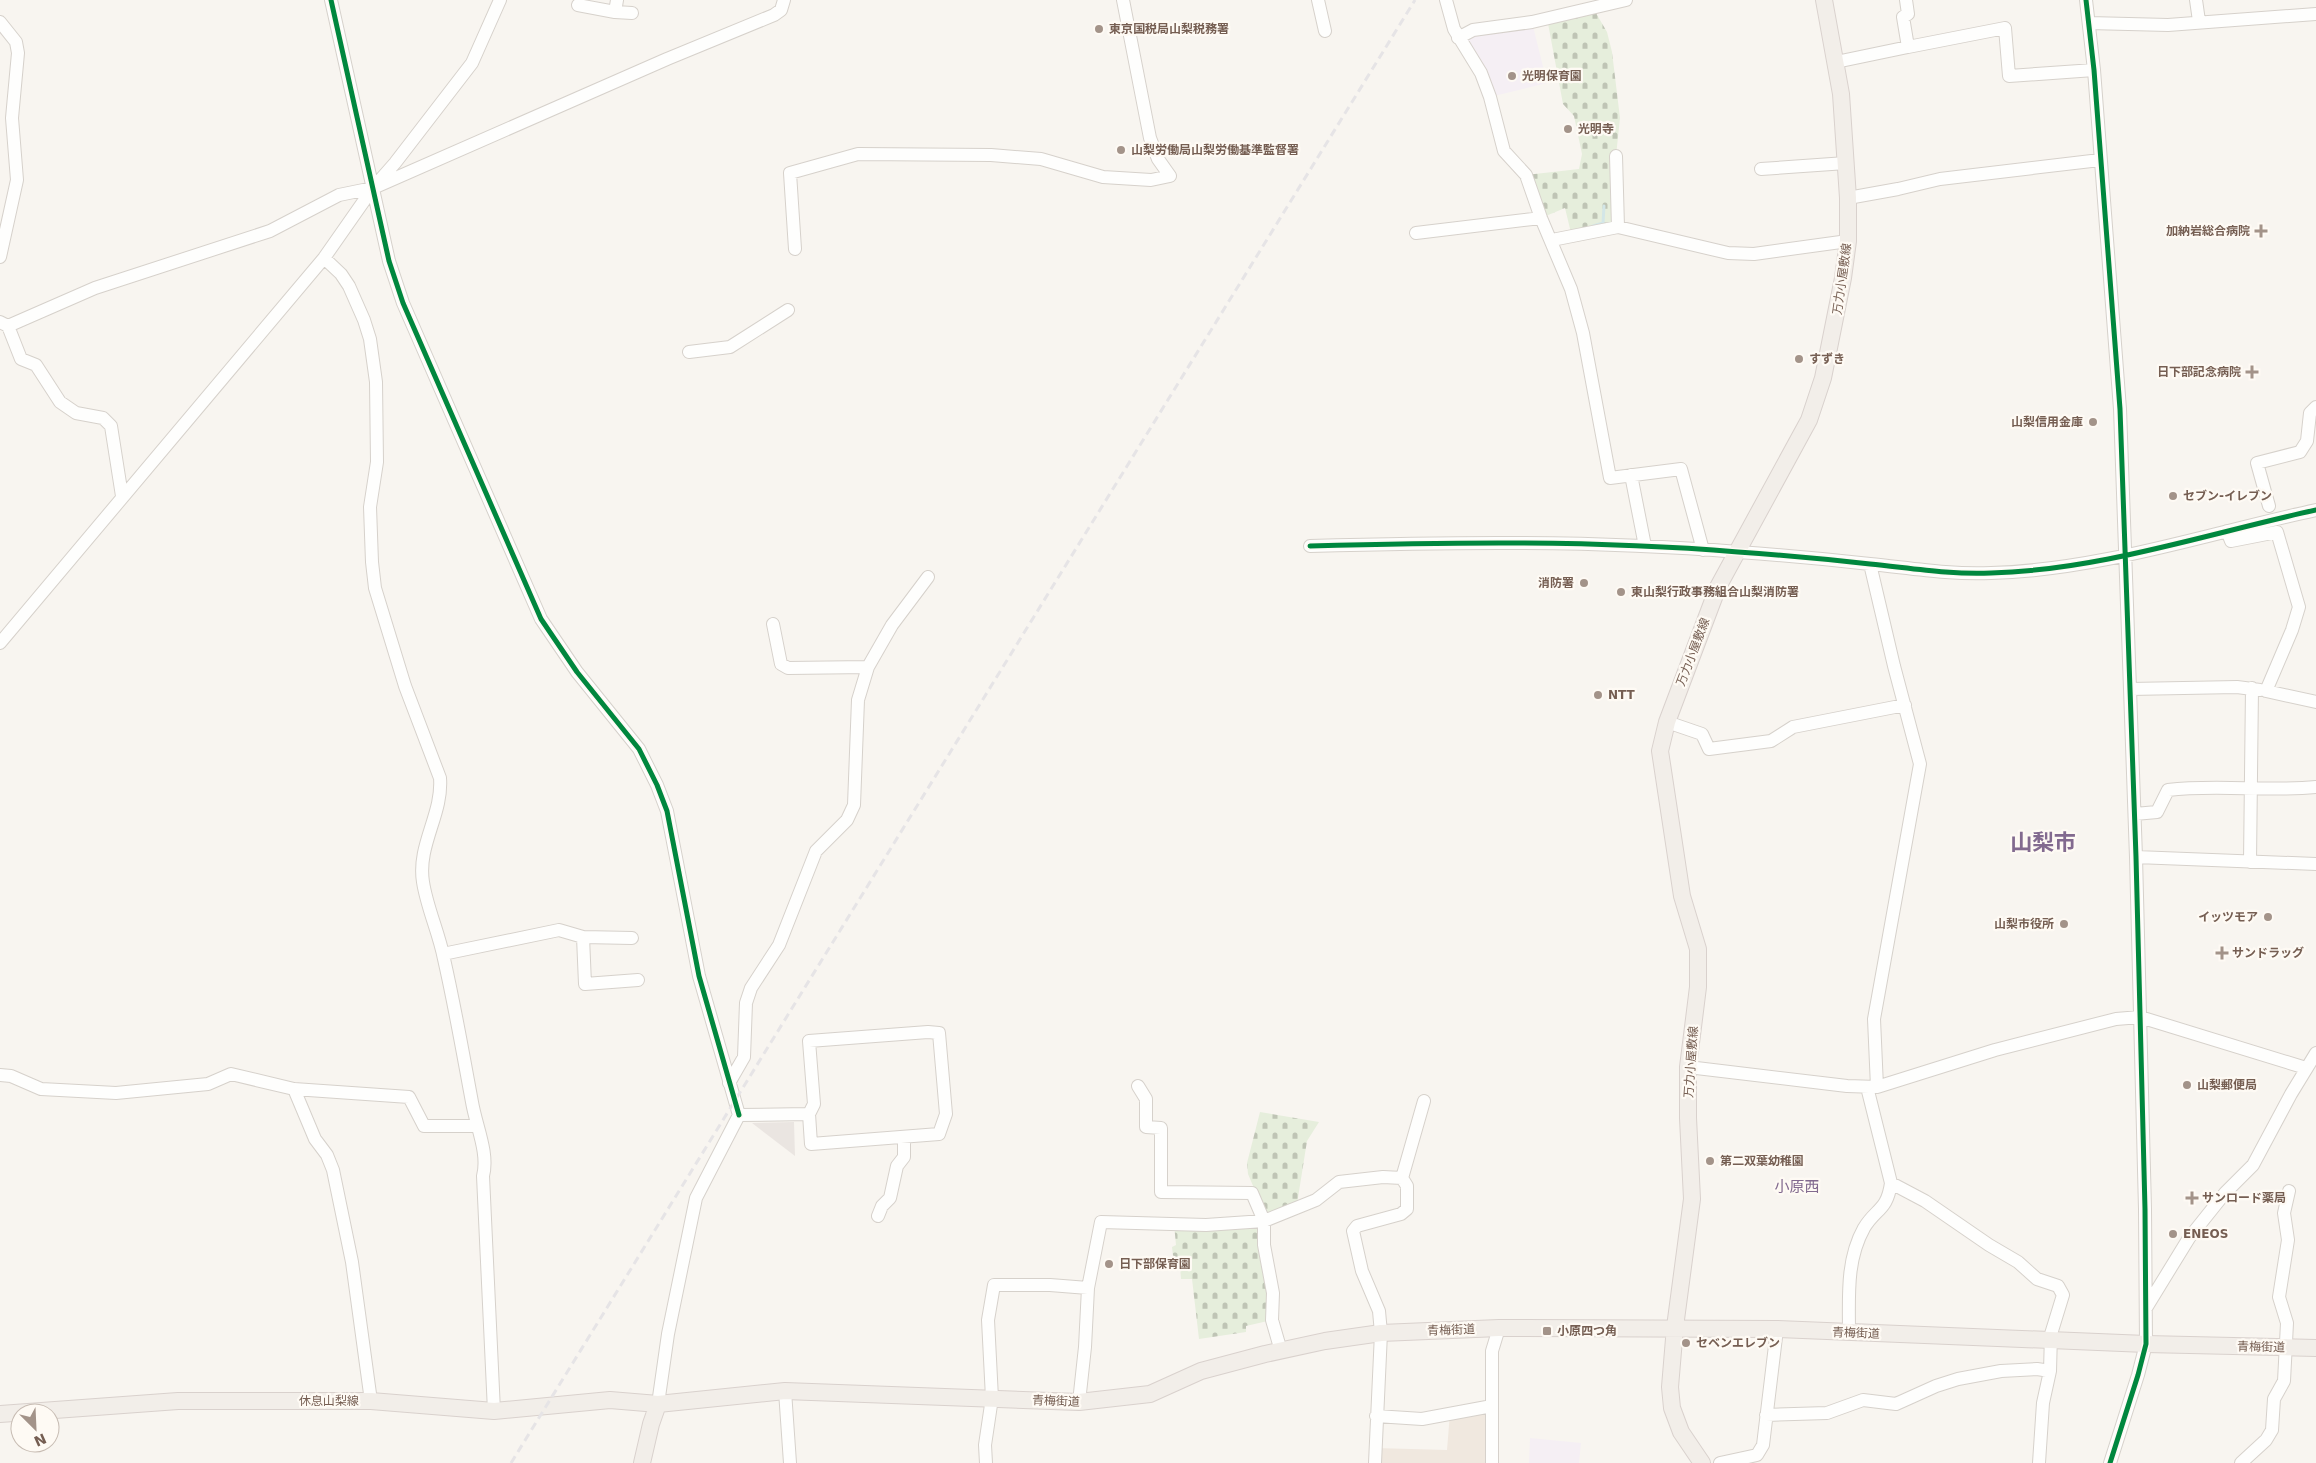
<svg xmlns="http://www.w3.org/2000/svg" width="2316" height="1463" font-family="'DejaVu Sans','Noto Sans JP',sans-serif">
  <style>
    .residential { fill: #f0e8df }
    .industrial { fill: #eae5e1 }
    .education { fill: #f5eff4 }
    .cemetery { fill: url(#cemetery-stones) }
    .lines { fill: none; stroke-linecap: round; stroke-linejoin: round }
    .stream { stroke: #d3e6e7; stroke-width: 3 }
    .minor-casing { stroke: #d6d1cb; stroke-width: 14 }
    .major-casing { stroke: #d9d1cd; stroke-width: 18 }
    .minor { stroke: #fefefd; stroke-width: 12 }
    .major { stroke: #f2eee9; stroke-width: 16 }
    .rail { stroke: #e6e4e6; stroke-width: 3; stroke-dasharray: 8 5; stroke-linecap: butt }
    .cycleway-casing { stroke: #fefaf4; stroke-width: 8 }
    .cycleway { stroke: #00873e; stroke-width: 5 }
    .poi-dot { fill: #a39389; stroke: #fefaf4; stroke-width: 2 }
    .labels { text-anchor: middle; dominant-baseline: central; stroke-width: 4.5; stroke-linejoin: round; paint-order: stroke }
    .poi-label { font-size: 12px; font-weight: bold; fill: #755e52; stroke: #fefaf4; text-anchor: start }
    .street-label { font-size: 12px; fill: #755e52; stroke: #fefaf4 }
    .quarter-label { font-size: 15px; fill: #826a8f; stroke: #fefaf4 }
    .town-label { font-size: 22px; font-weight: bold; fill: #826a8f; stroke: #fefaf4 }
  </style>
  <defs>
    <pattern id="cemetery-stones" width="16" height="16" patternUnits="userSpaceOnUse" patternTransform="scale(1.25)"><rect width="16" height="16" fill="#e6eedc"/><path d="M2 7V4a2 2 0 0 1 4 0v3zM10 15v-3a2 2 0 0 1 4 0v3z" fill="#bfc4b5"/></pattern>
  </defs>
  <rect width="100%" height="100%" fill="#f8f5f0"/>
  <!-- residential -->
  <path class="residential" d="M 1492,1406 L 1492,1463 L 1375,1463 L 1375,1448 L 1447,1450 L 1450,1413 Z"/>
  <!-- industrial -->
  <path class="industrial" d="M 794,1122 L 795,1156 L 752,1123 Z"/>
  <!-- education -->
  <path class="education" d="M 1532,22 L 1547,83 L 1490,97 L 1458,38 Z
    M 1530,1438 L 1581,1443 L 1579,1463 L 1529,1463 Z"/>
  <!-- cemetery -->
  <path class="cemetery" d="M 1593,8 L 1607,32 L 1612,52 L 1620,118 L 1616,156 L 1618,227 L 1572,237 L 1565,208 L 1541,218 L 1526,175 L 1579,169 L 1582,154 L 1574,116 L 1563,104 L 1547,18 Z
    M 1260,1112 L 1319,1122 L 1307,1141 L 1297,1204 L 1265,1214 L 1248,1174 L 1247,1163 Z
    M 1258,1219 L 1272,1320 L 1246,1326 L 1246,1332 L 1199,1339 L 1192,1279 L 1181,1279 L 1180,1266 L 1174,1265 L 1172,1247 L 1176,1245 L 1174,1224 Z"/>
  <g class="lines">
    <!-- stream -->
    <path class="stream" d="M 1593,226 L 1603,223 L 1604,206"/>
    <!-- minor casing -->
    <g class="minor-casing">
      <path id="minor" d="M 331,0 L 389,261 L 403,303 L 541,619 L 577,672 L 639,749 L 657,785 L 667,811 L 699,976 L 739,1115
        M 1318,0 L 1325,31
        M 1446,0 L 1454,29 L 1481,73 L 1490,97 L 1504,151 L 1526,175 L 1541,218 L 1571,289 L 1583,333 L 1610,478 L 1681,469 L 1703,550
        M 2086,0 L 2094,70 L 2120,409 L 2136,857 L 2145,1209 L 2146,1344 L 2138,1375 L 2110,1463
        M 2196,0 L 2199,21
        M 578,5 L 615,12 L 617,0
        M 615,12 L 632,13
        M 0,22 L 16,42 L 18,53 L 12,118 L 17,180 L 0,257
        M 2089,23 L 2168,25 L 2316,14
        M 1458,38 L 1473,30 L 1532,22 L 1626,0
        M 1908,47 L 2005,28 L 2009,76 L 2094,70
        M 1836,62 L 1908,47 L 1903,17 L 1908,14 L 1906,0
        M 1616,156 L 1618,227
        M 1761,169 L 1846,163
        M 1848,198 L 1898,189 L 1940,179 L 2100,160
        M 1416,233 L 1541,218
        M 1552,240 L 1618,227 L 1728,253 L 1754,254 L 1848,241
        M 795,249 L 790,173 L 858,154 L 991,155 L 1041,159 L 1103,177 L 1151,180 L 1170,176 L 1158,159 L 1150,138 L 1123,0
        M 324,258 L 341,274 L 349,286 L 364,320 L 370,339 L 376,382 L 377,462 L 370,507 L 372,562 L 375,588 L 405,686 L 440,778 C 443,814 417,845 423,882 C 427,908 439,933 444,959 C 455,1007 463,1054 472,1102 C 476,1126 489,1153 483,1176 L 494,1411
        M 0,322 L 8,326 L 21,359 L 36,365 L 60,402 L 76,413 L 103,418 L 111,426 L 122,496
        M 8,326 L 95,288 L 270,231 L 339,195 L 373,188 L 667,59 L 774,15 L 781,10 L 784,0
        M 689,352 L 730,347 L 788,310
        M 1631,475 L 1645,546
        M 2269,506 L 2257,463 L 2300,452 L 2307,441 L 2310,413 L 2316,407
        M 2227,531 L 2231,541 L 2277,532 L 2299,607 L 2292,630 L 2266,691 L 2316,702
        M 1310,546 C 1453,542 1595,540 1738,552 C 1782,555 1826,559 1870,564 C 1910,568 1951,575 1991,573 C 2101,570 2209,533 2316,510
        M 1870,564 L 1894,666 L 1920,764 L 1874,1019 L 1877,1087
        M 773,624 L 781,664 L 788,668 L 868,667
        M 0,643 L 324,258 L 373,188 L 395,163 L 472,63 L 500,0
        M 2130,689 L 2237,687 L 2260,690
        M 1667,722 L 1702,734 L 1709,749 L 1771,741 L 1793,727 L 1905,705
        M 2135,814 L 2157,812 L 2168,790 C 2217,784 2267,792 2316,787
        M 2136,857 L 2316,864
        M 2250,862 L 2252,688
        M 583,937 L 585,984 L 638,980
        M 443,954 L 559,930 L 583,937 L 632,938
        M 928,1032 L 939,1033 L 946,1114 L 939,1134 L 811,1144 L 809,1114 L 814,1104 L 809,1041 Z
        M 1688,1067 L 1847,1086 L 1877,1087 L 1995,1050 L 2116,1019 L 2140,1017 L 2306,1068
        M 0,1075 L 11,1076 L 41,1089 L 116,1093 L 208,1084 L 231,1074 L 294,1089 L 409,1097 L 424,1126 L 476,1126
        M 729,1083 L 744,1057 L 746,1003 L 751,988 L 779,945 L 816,851 L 847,820 L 854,805 L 858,700 L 868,667 L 892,625 L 928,577
        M 1138,1086 L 1146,1099 L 1146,1127 L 1161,1128 L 1161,1192 L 1252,1193 L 1264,1221 L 1264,1245 L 1273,1293 L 1272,1320 L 1281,1351
        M 294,1089 L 315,1139 L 327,1155 L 333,1170 L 352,1262 L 371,1401
        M 739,1115 L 809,1114
        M 1891,1183 L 1925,1201 L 1989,1245 L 2018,1262 L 2037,1279 L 2058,1286 L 2063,1295 L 2051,1334 L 2050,1371 L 2043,1403 L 2039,1463
        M 878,1216 L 882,1206 L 890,1198 L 897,1166 L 904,1157 L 904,1137
        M 2146,1308 L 2189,1238 L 2225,1193 L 2253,1165 L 2291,1094 L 2316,1053
        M 1849,1333 C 1849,1297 1846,1260 1864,1228 C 1876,1208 1887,1211 1891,1183 L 1867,1087
        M 785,1391 L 790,1463
        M 1079,1402 L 1085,1347 L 1088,1288 L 1101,1222 L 1206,1225 L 1264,1221 L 1316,1200 L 1339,1182 L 1383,1177 L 1402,1178
        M 658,1404 L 668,1334 L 696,1198 L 739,1115
        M 1766,1415 L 1827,1413 L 1863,1400 L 1896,1404 L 1936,1386 L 1958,1379 L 2001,1371 L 2037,1369 L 2050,1371
        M 1376,1416 L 1422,1419 L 1492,1406
        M 986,1463 L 985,1445 L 992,1398 L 988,1320 L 994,1285 L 1050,1285 L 1088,1288
        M 1375,1463 L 1381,1333 L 1379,1311 L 1362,1271 L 1353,1231 L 1357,1226 L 1401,1214 L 1407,1209 L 1407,1186 L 1402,1178 L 1424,1101
        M 1492,1463 L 1492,1351 L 1499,1328
        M 1720,1463 L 1757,1455 L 1763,1445 L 1777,1329
        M 2241,1463 L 2266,1440 L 2272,1430 L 2274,1399 L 2284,1381 L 2287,1323 L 2279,1297 L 2288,1240 L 2284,1213 L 2289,1191"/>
    </g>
    <!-- major casing -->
    <g class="major-casing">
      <path id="major" d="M 0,1414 L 178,1401 L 371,1401 L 494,1411 L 610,1400 L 658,1404 L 785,1391 L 1079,1402 L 1150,1394 L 1201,1371 L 1265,1354 L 1325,1341 L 1381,1333 L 1499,1328 L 1777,1329 L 2146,1344 L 2316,1348
        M 642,1463 L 651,1424 L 658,1404
        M 1702,1463 L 1681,1432 L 1672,1408 L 1670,1387 L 1675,1327 L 1692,1199 L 1688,1118 L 1688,1067 L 1698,987 L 1698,949 L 1682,896 L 1660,751 L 1667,722 L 1718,587 L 1809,420 L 1823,378 L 1843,278 L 1848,241 L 1848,198 L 1841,94 L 1824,0"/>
    </g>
    <!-- minor -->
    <use href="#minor" class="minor"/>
    <!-- major -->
    <use href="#major" class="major"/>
    <!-- rail -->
    <path class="rail" d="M 511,1463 L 1415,0"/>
    <!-- cycleway casing -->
    <g class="cycleway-casing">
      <path id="cycleway" d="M 331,0 L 389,261 L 403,303 L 541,619 L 577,672 L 639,749 L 657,785 L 667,811 L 699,976 L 739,1115
        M 2086,0 L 2094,70 L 2120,409 L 2136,857 L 2145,1209 L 2146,1344 L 2138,1375 L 2110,1463
        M 1310,546 C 1453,542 1595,540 1738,552 C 1782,555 1826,559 1870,564 C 1910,568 1951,575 1991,573 C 2101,570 2209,533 2316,510"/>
    </g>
    <!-- cycleway -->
    <use href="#cycleway" class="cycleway"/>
  </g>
  <!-- markers -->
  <g class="poi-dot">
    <circle cx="1099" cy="29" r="5"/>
    <circle cx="1512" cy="76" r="5"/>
    <circle cx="1568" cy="129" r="5"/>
    <circle cx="1121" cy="150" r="5"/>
    <path d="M2258.5 223.5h5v5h5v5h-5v5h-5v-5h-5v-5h5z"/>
    <circle cx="1799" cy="359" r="5"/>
    <path d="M2249.5 364.5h5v5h5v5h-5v5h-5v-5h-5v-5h5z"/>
    <circle cx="2093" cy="422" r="5"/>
    <circle cx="2173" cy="496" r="5"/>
    <circle cx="1584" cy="583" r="5"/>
    <circle cx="1621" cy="592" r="5"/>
    <circle cx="1598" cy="695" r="5"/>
    <circle cx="2268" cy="917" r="5"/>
    <circle cx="2064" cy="924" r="5"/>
    <path d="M2219.5 945.5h5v5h5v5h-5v5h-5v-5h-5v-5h5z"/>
    <circle cx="2187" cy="1085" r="5"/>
    <circle cx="1710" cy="1161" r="5"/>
    <path d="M2189.5 1190.5h5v5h5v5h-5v5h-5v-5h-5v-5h5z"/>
    <circle cx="2173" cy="1234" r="5"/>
    <circle cx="1109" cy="1264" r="5"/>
    <rect x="1542" y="1326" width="10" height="10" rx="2.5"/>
    <circle cx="1686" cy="1343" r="5"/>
  </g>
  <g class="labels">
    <!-- poi labels -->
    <g class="poi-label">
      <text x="1109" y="29">東京国税局山梨税務署</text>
      <text x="1522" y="76">光明保育園</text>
      <text x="1578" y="129">光明寺</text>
      <text x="1131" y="150">山梨労働局山梨労働基準監督署</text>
      <text x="2250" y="231" text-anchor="end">加納岩総合病院</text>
      <text x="1809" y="359">すずき</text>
      <text x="2241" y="372" text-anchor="end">日下部記念病院</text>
      <text x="2083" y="422" text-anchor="end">山梨信用金庫</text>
      <text x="2183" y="496">セブン-イレブン</text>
      <text x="1574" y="583" text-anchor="end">消防署</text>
      <text x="1631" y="592">東山梨行政事務組合山梨消防署</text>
      <text x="1608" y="695">NTT</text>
      <text x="2258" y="917" text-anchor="end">イッツモア</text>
      <text x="2054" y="924" text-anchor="end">山梨市役所</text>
      <text x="2232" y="953">サンドラッグ</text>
      <text x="2197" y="1085">山梨郵便局</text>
      <text x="1720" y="1161">第二双葉幼稚園</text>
      <text x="2202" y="1198">サンロード薬局</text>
      <text x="2183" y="1234">ENEOS</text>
      <text x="1119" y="1264">日下部保育園</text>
      <text x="1557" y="1331">小原四つ角</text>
      <text x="1696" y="1343">セベンエレブン</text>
    </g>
    <!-- street labels -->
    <g class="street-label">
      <text transform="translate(1842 279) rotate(-82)">万力小屋敷線</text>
      <text transform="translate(1693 652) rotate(-69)">万力小屋敷線</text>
      <text transform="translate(1691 1062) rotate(-86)">万力小屋敷線</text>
      <text transform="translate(1451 1330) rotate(-2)">青梅街道</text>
      <text transform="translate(1856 1333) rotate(2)">青梅街道</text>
      <text transform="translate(2261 1347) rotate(1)">青梅街道</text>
      <text x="329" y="1401">休息山梨線</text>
      <text transform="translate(1056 1401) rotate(2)">青梅街道</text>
    </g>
    <!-- quarter labels -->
    <g class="quarter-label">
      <text x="1797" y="1187">小原西</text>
    </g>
    <!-- town labels -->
    <g class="town-label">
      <text x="2043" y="842">山梨市</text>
    </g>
  </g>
  <!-- north arrow -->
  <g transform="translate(35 1428) rotate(156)"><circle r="24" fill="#fefaf4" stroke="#c7bcb3"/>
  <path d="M0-4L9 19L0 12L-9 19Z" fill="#a39389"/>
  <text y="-8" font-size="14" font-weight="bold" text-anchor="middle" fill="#755e52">N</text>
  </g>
</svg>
